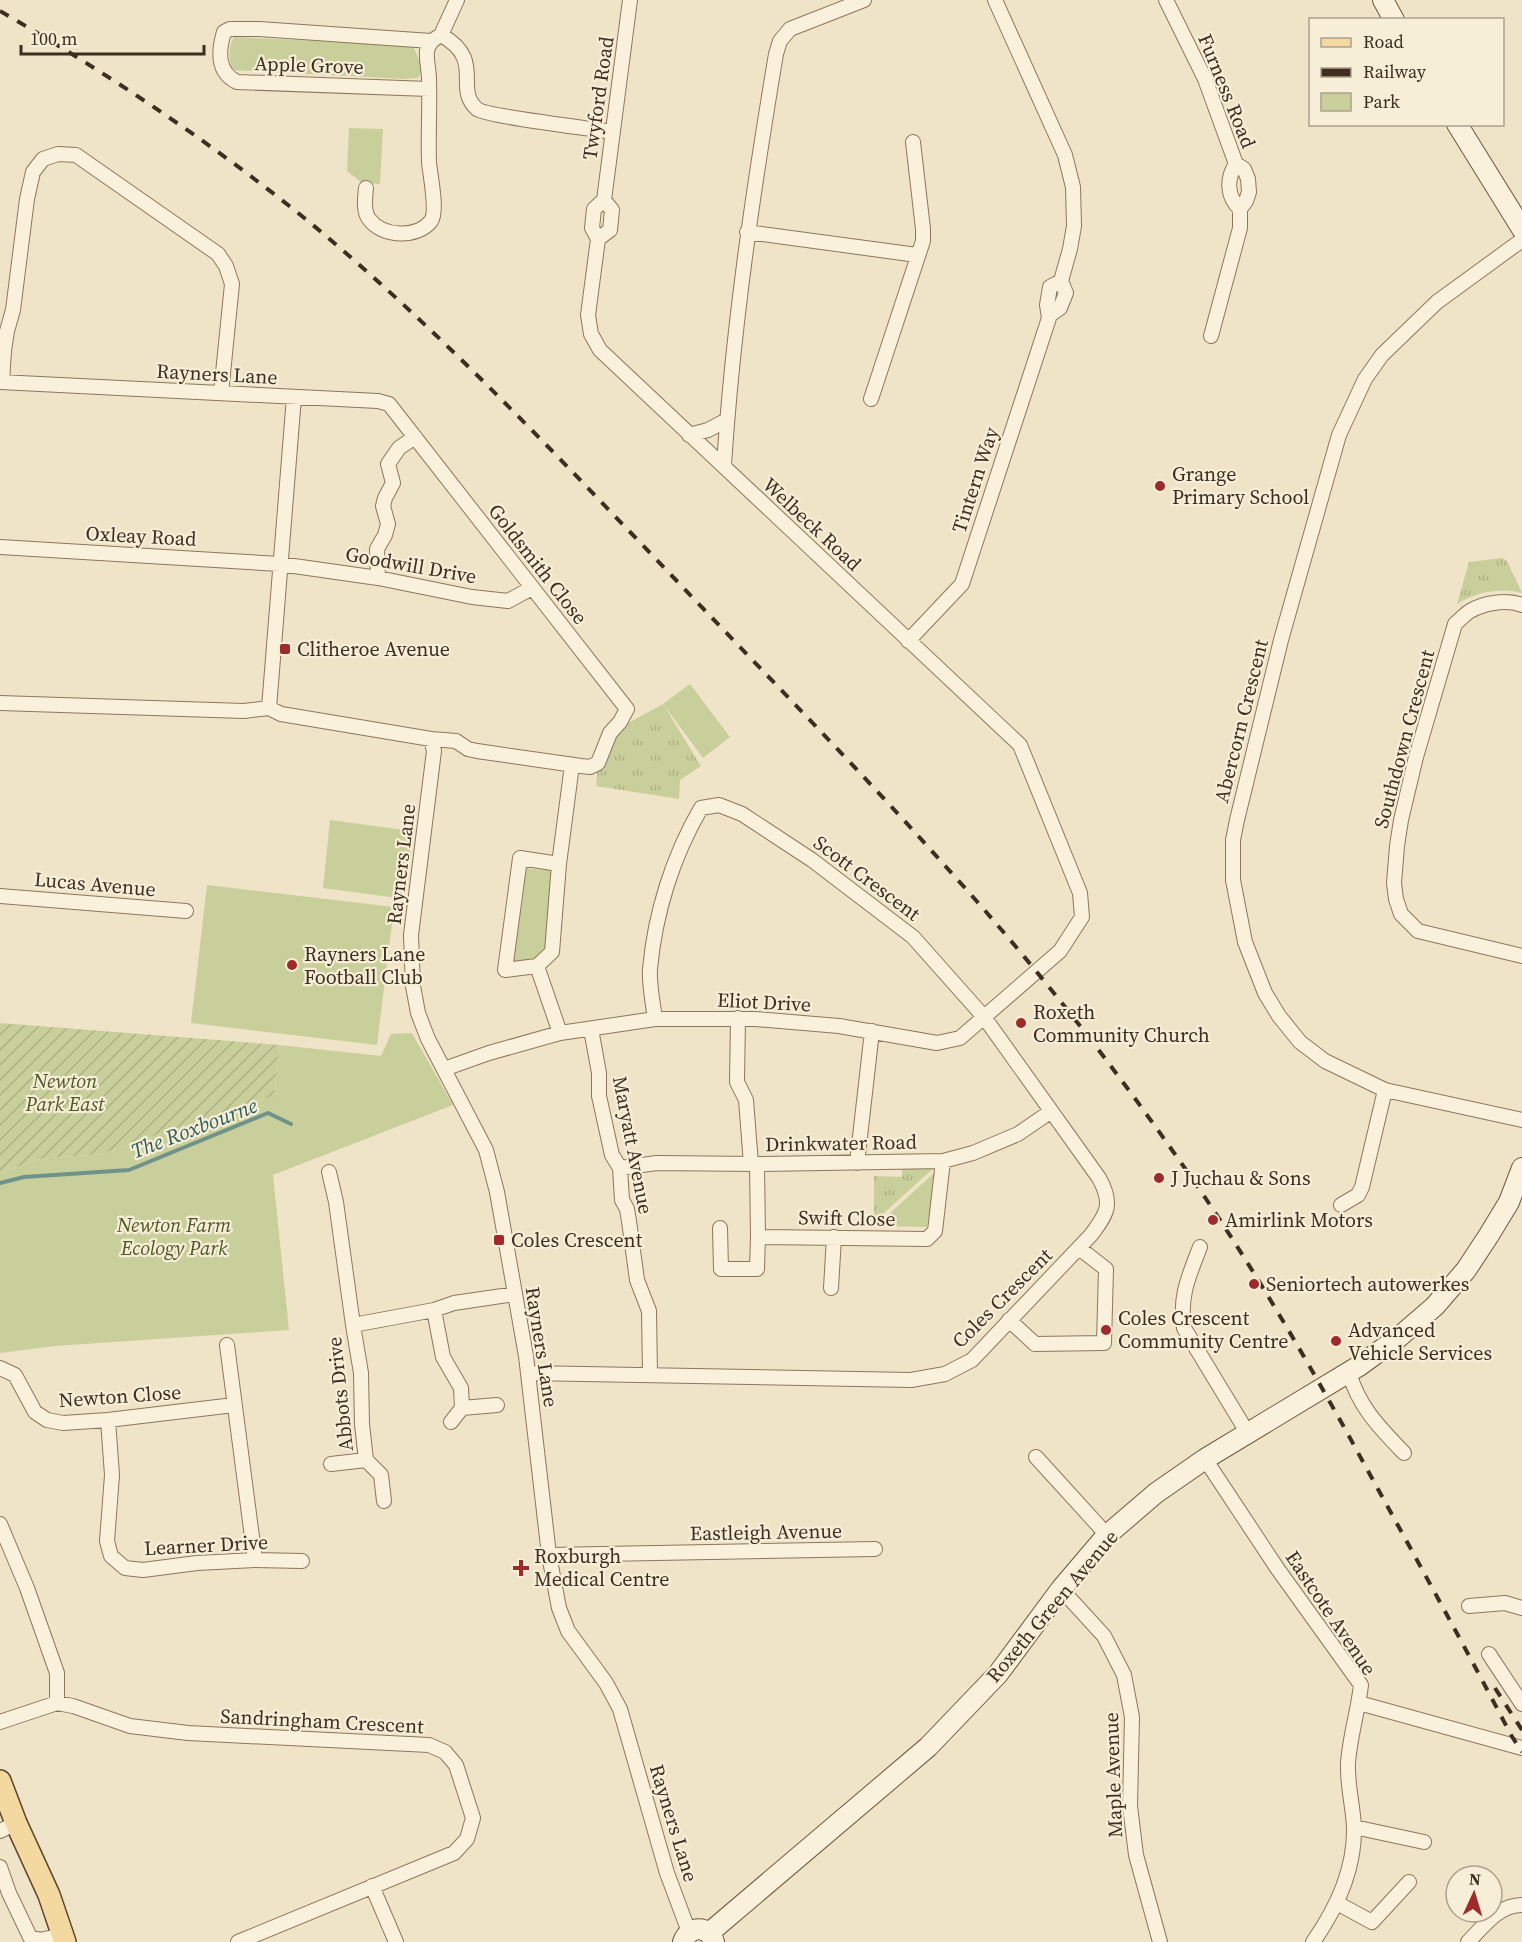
<svg xmlns="http://www.w3.org/2000/svg" width="1522" height="1942" font-family="'Source Serif 4',serif">
  <style>
    .grass { fill: url(#grass-tufts) }
    .park { fill: #c9cf9b }
    .garden { fill: url(#garden-furrows) }
    .lines { fill: none; stroke-linecap: round; stroke-linejoin: round }
    .stream { stroke: #6f938a; stroke-width: 4 }
    .street-casing { stroke: #8d765c; stroke-width: 16 }
    .secondary-casing { stroke: #6f573f; stroke-width: 22 }
    .primary-casing { stroke: #5b4430; stroke-width: 24 }
    .street { stroke: #faf1dc; stroke-width: 14 }
    .secondary { stroke: #faf1dc; stroke-width: 20 }
    .primary { stroke: #f3d9a0; stroke-width: 21 }
    .rail { stroke: #3d2e20; stroke-width: 4; stroke-dasharray: 10 10; stroke-linecap: butt }
    .poi-dot { fill: #9e2a2b; stroke: #f7eed8; stroke-width: 2 }
    .labels { text-anchor: middle; dominant-baseline: central; stroke-width: 4.5; stroke-linejoin: round; paint-order: stroke }
    .street-label { font-size: 20px; fill: #3d2e20; stroke: #f7eed8 }
    .poi-label { font-size: 20px; fill: #3d2e20; stroke: #f7eed8; text-anchor: start }
    .park-label { font-size: 20px; font-style: italic; fill: #4d5a26; stroke: #f7eed8 }
    .water-label { font-size: 21px; font-style: italic; fill: #2f5d5a; stroke: #f7eed8 }
  </style>
  <defs>
    <pattern id="grass-tufts" width="24" height="20" patternUnits="userSpaceOnUse" patternTransform="scale(1.5)"><rect width="24" height="20" fill="#c9cf9b"/><path d="M3 7l-1-3M5 7V3M7 7l1-3M15 17l-1-3M17 17v-4M19 17l1-3" fill="none" stroke="#aeb285"/></pattern>
    <pattern id="garden-furrows" width="10" height="10" patternUnits="userSpaceOnUse" patternTransform="scale(1.5)"><rect width="10" height="10" fill="#c9cf9b"/><path d="M-1 1l2-2M0 10L10 0M9 11l2-2" fill="none" stroke="#aeb285"/></pattern>
  </defs>
  <rect width="100%" height="100%" fill="#f0e4c8"/>
  <!-- grass -->
  <path class="grass" d="M 1502,558 L 1507,561 L 1522,593 C 1499,587 1477,592 1457,604 L 1469,562 Z
    M 663,704 L 701,766 L 680,780 L 679,799 L 596,786 L 598,763 L 610,733 Z
    M 902,1166 L 936,1166 L 874,1222 L 874,1176 L 902,1177 Z"/>
  <!-- park -->
  <path class="park" d="M 234,37 L 410,45 L 414,48 C 418,58 425,68 418,78 L 404,79 L 234,70 C 227,63 229,45 234,37 Z
    M 349,128 L 383,129 L 380,184 L 362,183 L 347,171 Z
    M 690,684 L 730,737 L 703,758 L 663,704 Z
    M 330,820 L 412,831 L 405,899 L 323,888 Z
    M 520,868 L 559,871 L 544,961 L 512,963 Z
    M 207,885 L 394,907 L 377,1045 L 191,1023 Z
    M 412,1033 L 453,1105 L 273,1175 L 289,1330 L 55,1346 L 0,1353 L 0,1173 L 39,1159 L 101,1154 L 274,1096 L 280,1045 L 381,1056 L 391,1034 Z
    M 936,1171 L 927,1227 L 876,1226 Z"/>
  <!-- garden -->
  <path class="garden" d="M 0,1023 L 280,1045 L 274,1096 L 101,1154 L 39,1159 L 0,1173 Z"/>
  <g class="lines">
    <!-- stream -->
    <path class="stream" d="M 0,1183 L 24,1177 L 129,1170 L 268,1113 L 291,1124"/>
    <!-- street casing -->
    <g class="street-casing">
      <path id="street" d="M 995,0 L 1065,155 L 1073,187 L 1074,226 L 1070,249 L 1061,281 L 1066,293 L 1060,308 L 1050,315
        M 1166,0 L 1205,79 L 1236,164 L 1244,169 L 1248,179 L 1249,192 L 1246,201 L 1240,209 L 1240,228 L 1211,336
        M 441,35 L 457,0
        M 429,89 L 237,82 C 217,72 218,52 224,32 L 230,29 L 259,29 L 431,41
        M 1236,164 C 1226,179 1227,197 1240,209
        M 366,188 C 365,198 363,211 369,219 C 382,237 417,239 431,221 C 438,211 430,175 429,162 C 428,134 430,106 429,79 C 429,70 426,60 427,51 C 429,42 434,39 441,35 C 486,60 453,88 477,109 C 485,116 594,129 613,132
        M 747,232 L 917,255
        M 598,239 L 610,230 L 612,210 L 604,200
        M 1522,240 L 1437,302 L 1382,355 L 1365,379 L 1339,435 L 1281,640 L 1237,820 L 1233,840 L 1233,880 L 1245,942 L 1265,993 L 1279,1016 L 1300,1042 L 1325,1061 L 1385,1090 L 1522,1120
        M 0,382 L 378,401 L 389,404 L 627,709 L 620,722 L 610,733 L 598,763 L 590,767 L 581,766 L 477,751 L 468,749 L 456,741 L 431,739 L 281,714 L 269,708 L 294,397
        M 2,382 L 4,351 L 7,331 L 13,310 L 27,199 L 33,172 L 43,159 L 58,154 L 76,155 L 218,254 L 226,266 L 232,284 L 221,393
        M 871,399 L 923,241 L 923,229 L 913,142
        M 689,435 L 708,430 L 727,420
        M 724,465 C 733,327 753,191 776,54 L 780,41 L 790,29 L 864,0
        M 0,547 L 280,564 L 378,578 L 472,597 L 508,601 L 532,588
        M 378,578 L 377,549 L 385,535 L 388,524 L 383,506 L 385,498 L 393,483 L 388,464 L 399,448 L 415,437
        M 1522,605 C 1506,599 1484,603 1470,611 C 1465,614 1460,620 1455,624 L 1416,757 L 1401,820 L 1397,846 L 1394,883 L 1396,899 L 1401,914 L 1418,931 L 1522,956
        M 908,641 L 962,584 L 1049,318 L 1047,305 L 1050,287 L 1061,281
        M 0,703 L 244,711 L 269,708
        M 431,739 L 434,751 L 411,935 L 413,986 L 418,1013 L 428,1039 L 486,1150 L 497,1192 L 526,1356 L 549,1555 L 559,1608 L 568,1631 L 606,1683 L 620,1709 L 667,1873 L 689,1932
        M 0,896 L 186,911
        M 537,966 L 552,952 L 559,864 L 572,765
        M 537,966 L 505,970 L 520,858 L 559,864
        M 537,966 L 560,1033
        M 738,1018 L 737,1082 L 746,1100 L 751,1164
        M 591,1029 L 599,1073 L 599,1096 L 612,1155 L 620,1168 L 622,1200 L 627,1209 L 629,1221 L 637,1280 L 649,1311 L 650,1374
        M 444,1069 L 489,1053 L 560,1033 L 655,1019 L 755,1019 L 839,1026 L 937,1043 L 960,1038 L 1060,951 L 1082,917 L 1080,893 L 1020,745 L 600,350 L 591,334 L 588,315 L 598,239 L 592,228 L 594,209 L 604,200 L 630,0
        M 857,1163 L 872,1031
        M 757,1164 L 758,1237 L 927,1239 L 935,1231 L 943,1161
        M 620,1168 L 657,1163 L 757,1164 L 943,1161 L 973,1153 L 1018,1134 L 1050,1112
        M 329,1172 L 336,1202 L 353,1325 L 434,1310 L 454,1303 L 515,1294
        M 1341,1205 L 1358,1195 L 1362,1187 L 1385,1090
        M 720,1228 L 721,1269 L 757,1269 L 758,1237
        M 1200,1247 C 1189,1276 1179,1296 1184,1328 L 1247,1432
        M 831,1288 L 834,1237
        M 434,1310 L 443,1357 L 461,1388 L 462,1408
        M 1009,1320 L 1035,1344 L 1104,1343 L 1106,1269 L 1079,1248
        M 227,1345 L 255,1560
        M 0,1368 L 15,1375 L 35,1412 L 47,1420 L 63,1423 L 108,1420 L 234,1405
        M 1349,1372 C 1358,1406 1380,1428 1404,1453
        M 528,1373 L 911,1380 L 945,1374 L 972,1360 L 1091,1235 C 1108,1213 1113,1203 1099,1178 L 984,1017 L 913,937 L 812,860 L 742,814 L 719,805 L 701,808 C 673,856 655,913 650,969 C 649,985 653,1003 655,1019
        M 108,1420 L 112,1475 L 107,1541 L 111,1556 L 125,1568 L 143,1570 L 197,1563 L 255,1560 L 302,1561
        M 451,1422 L 462,1408 L 497,1405
        M 1036,1457 L 1107,1535
        M 1205,1459 L 1277,1568 L 1361,1685 C 1358,1711 1350,1736 1348,1763 C 1347,1784 1353,1806 1354,1827 C 1355,1869 1337,1908 1313,1942
        M 366,1460 L 381,1475 L 384,1501
        M 331,1464 L 366,1460 L 362,1424 L 361,1373 L 353,1325
        M 0,1524 L 27,1588 L 57,1673 L 57,1703
        M 549,1555 L 875,1549
        M 1061,1589 L 1104,1636 L 1124,1675 L 1132,1717 L 1130,1806 L 1136,1855 L 1160,1942
        M 1469,1606 L 1505,1603 L 1522,1608
        M 1489,1654 L 1522,1704
        M 1359,1703 L 1522,1748
        M 0,1722 L 57,1703 L 73,1706 L 130,1726 L 188,1733 L 429,1745 L 445,1752 L 456,1765 L 473,1818 L 467,1839 L 454,1853 L 238,1942
        M 1354,1827 L 1424,1842
        M 0,1831 L 16,1823
        M 0,1867 L 9,1893 L 30,1937 L 40,1940 L 62,1935
        M 372,1886 L 396,1942
        M 1337,1903 L 1372,1922 L 1409,1882
        M 1468,1942 C 1484,1926 1498,1905 1522,1905"/>
    </g>
    <!-- secondary casing -->
    <g class="secondary-casing">
      <path id="secondary" d="M 1383,0 L 1394,20
        M 1457,124 L 1522,229
        M 709,1933 L 928,1747 L 998,1674 L 1061,1589 L 1107,1535 L 1156,1493 L 1205,1459 L 1359,1366 L 1399,1337 L 1435,1306 L 1466,1270 L 1489,1235 L 1509,1202 L 1522,1168
        M 683,1942 C 689,1925 709,1925 714,1942"/>
    </g>
    <!-- primary casing -->
    <g class="primary-casing">
      <path id="primary" d="M 0,1781 L 16,1823 L 49,1895 L 65,1942"/>
    </g>
    <!-- street -->
    <use href="#street" class="street"/>
    <!-- secondary -->
    <use href="#secondary" class="secondary"/>
    <!-- primary -->
    <use href="#primary" class="primary"/>
    <!-- rail -->
    <path class="rail" d="M 0,11 C 107,73 212,143 308,221 C 440,330 557,456 675,579 C 766,675 859,769 947,868 C 1028,957 1103,1052 1172,1150 C 1238,1242 1295,1339 1350,1438 C 1404,1537 1459,1635 1511,1735 L 1522,1752
      M 1495,1688 L 1522,1730"/>
  </g>
  <!-- markers -->
  <g class="poi-dot">
    <circle cx="1160" cy="486" r="6"/>
    <rect x="279" y="643" width="12" height="12" rx="3"/>
    <circle cx="292" cy="965" r="6"/>
    <circle cx="1021" cy="1023" r="6"/>
    <circle cx="1159" cy="1178" r="6"/>
    <circle cx="1213" cy="1220" r="6"/>
    <rect x="493" y="1234" width="12" height="12" rx="3"/>
    <circle cx="1254" cy="1284" r="6"/>
    <circle cx="1106" cy="1330" r="6"/>
    <circle cx="1336" cy="1341" r="6"/>
    <path d="M518 1559h6v6h6v6h-6v6h-6v-6h-6v-6h6z"/>
  </g>
  <g class="labels">
    <!-- street labels -->
    <g class="street-label">
      <text transform="translate(309 65) rotate(2)">Apple Grove</text>
      <text transform="translate(1227 91) rotate(68)">Furness Road</text>
      <text transform="translate(598 98) rotate(-82)">Twyford Road</text>
      <text transform="translate(217 374) rotate(3)">Rayners Lane</text>
      <text transform="translate(975 480) rotate(-72)">Tintern Way</text>
      <text transform="translate(812 524) rotate(43)">Welbeck Road</text>
      <text transform="translate(141 536) rotate(3)">Oxleay Road</text>
      <text transform="translate(538 564) rotate(52)">Goldsmith Close</text>
      <text transform="translate(411 565) rotate(10)">Goodwill Drive</text>
      <text transform="translate(1241 721) rotate(-76)">Abercorn Crescent</text>
      <text transform="translate(1404 739) rotate(-75)">Southdown Crescent</text>
      <text transform="translate(401 864) rotate(-83)">Rayners Lane</text>
      <text transform="translate(867 878) rotate(37)">Scott Crescent</text>
      <text transform="translate(95 884) rotate(5)">Lucas Avenue</text>
      <text transform="translate(764 1002) rotate(3)">Eliot Drive</text>
      <text transform="translate(841 1143) rotate(-1)">Drinkwater Road</text>
      <text transform="translate(633 1145) rotate(79)">Maryatt Avenue</text>
      <text transform="translate(847 1218) rotate(1)">Swift Close</text>
      <text transform="translate(1002 1298) rotate(-45)">Coles Crescent</text>
      <text transform="translate(542 1347) rotate(81)">Rayners Lane</text>
      <text transform="translate(340 1394) rotate(-96)">Abbots Drive</text>
      <text transform="translate(120 1396) rotate(-4)">Newton Close</text>
      <text transform="translate(766 1532) rotate(-1)">Eastleigh Avenue</text>
      <text transform="translate(206 1545) rotate(-3)">Learner Drive</text>
      <text transform="translate(1052 1606) rotate(-50)">Roxeth Green Avenue</text>
      <text transform="translate(1331 1613) rotate(56)">Eastcote Avenue</text>
      <text transform="translate(322 1721) rotate(3)">Sandringham Crescent</text>
      <text transform="translate(1113 1775) rotate(-92)">Maple Avenue</text>
      <text transform="translate(674 1823) rotate(73)">Rayners Lane</text>
    </g>
    <!-- poi labels -->
    <g class="poi-label">
      <text x="1172" y="474">Grange<tspan x="1172" dy="23">Primary School</tspan></text>
      <text x="297" y="649">Clitheroe Avenue</text>
      <text x="304" y="954">Rayners Lane<tspan x="304" dy="23">Football Club</tspan></text>
      <text x="1033" y="1012">Roxeth<tspan x="1033" dy="23">Community Church</tspan></text>
      <text x="1171" y="1178">J Juchau &amp; Sons</text>
      <text x="1225" y="1220">Amirlink Motors</text>
      <text x="511" y="1240">Coles Crescent</text>
      <text x="1266" y="1284">Seniortech autowerkes</text>
      <text x="1118" y="1318">Coles Crescent<tspan x="1118" dy="23">Community Centre</tspan></text>
      <text x="1348" y="1330">Advanced<tspan x="1348" dy="23">Vehicle Services</tspan></text>
      <text x="534" y="1556">Roxburgh<tspan x="534" dy="23">Medical Centre</tspan></text>
    </g>
    <!-- park labels -->
    <g class="park-label">
      <text x="65" y="1081">Newton<tspan x="65" dy="23">Park East</tspan></text>
      <text x="174" y="1225">Newton Farm<tspan x="174" dy="23">Ecology Park</tspan></text>
    </g>
    <!-- water labels -->
    <g class="water-label">
      <text transform="translate(194 1128) rotate(-21)">The Roxbourne</text>
    </g>
  </g>
  <!-- legend -->
  <rect x="1309" y="18" width="195" height="108" fill="#f7eed8" stroke="#ada18e" stroke-width="1.5"/>
  <rect x="1321" y="38" width="30" height="9" fill="#f3d9a0" stroke="#ada18e" stroke-width="1.5"/>
  <text x="1363" y="48" font-size="18" fill="#3d2e20">Road</text>
  <rect x="1321" y="68" width="30" height="9" fill="#3d2e20" stroke="#ada18e" stroke-width="1.5"/>
  <text x="1363" y="78" font-size="18" fill="#3d2e20">Railway</text>
  <rect x="1321" y="93" width="30" height="18" fill="#c9cf9b" stroke="#ada18e" stroke-width="1.5"/>
  <text x="1363" y="108" font-size="18" fill="#3d2e20">Park</text>
  <!-- north arrow -->
  <g transform="translate(1474 1894) rotate(4)"><circle r="28" fill="#f7eed8" stroke="#ada18e" stroke-width="1.5"/>
  <path d="M0-4.5L10 22L0 15L-10 22Z" fill="#9e2a2b"/>
  <text y="-9" font-size="16" font-weight="bold" text-anchor="middle" fill="#3d2e20">N</text>
  </g>
  <!-- scale -->
  <path d="M21 45v9h183v-9" fill="none" stroke="#3d2e20" stroke-width="3"/>
  <text x="30" y="45" font-size="18" fill="#3d2e20" stroke="#f7eed8" stroke-width="4.5" paint-order="stroke">100 m</text>
</svg>
